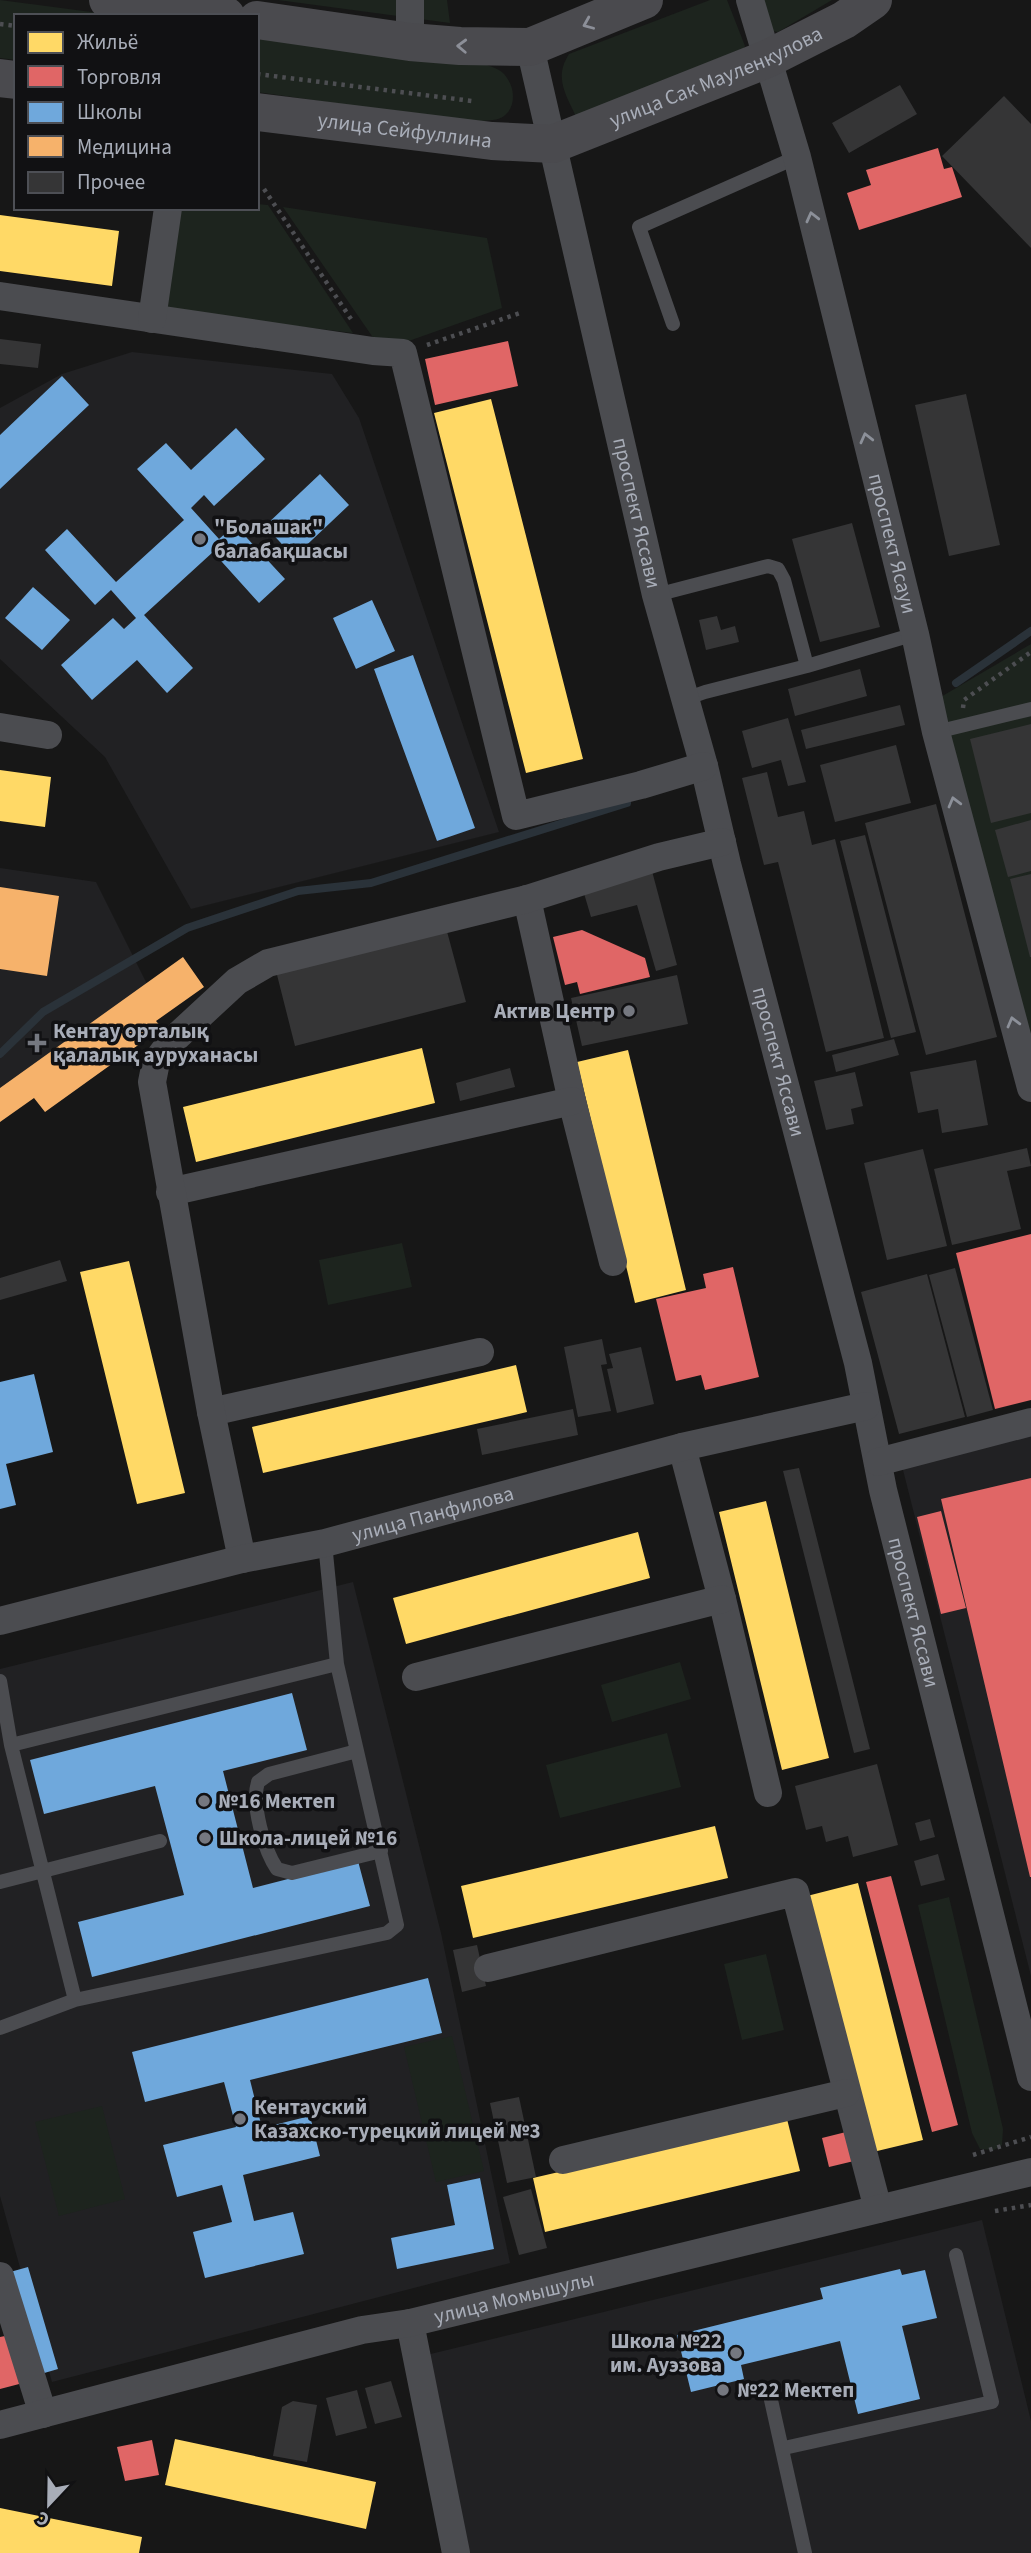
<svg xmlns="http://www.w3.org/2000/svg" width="1031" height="2553" font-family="'Source Sans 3',sans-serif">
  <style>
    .built { fill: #212123 }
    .green { fill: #1d241e }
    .homes { fill: #ffd966 }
    .shops { fill: #e06666 }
    .schools { fill: #6fa8dc }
    .health { fill: #f6b26b }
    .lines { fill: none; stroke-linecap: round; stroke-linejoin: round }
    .stream { stroke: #2a3239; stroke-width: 8 }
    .building { fill: #353536 }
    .path { stroke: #4d4e52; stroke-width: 4.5; stroke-dasharray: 3.5 5; stroke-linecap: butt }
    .service { stroke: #4b4c50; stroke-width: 14 }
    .minor { stroke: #4b4c50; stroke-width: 28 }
    .secondary { stroke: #4a4a4e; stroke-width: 38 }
    .oneway { stroke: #8c8f98 }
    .oneway2 { stroke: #8c9099 }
    .poi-dot { fill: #757880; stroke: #111113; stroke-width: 2.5 }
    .labels { text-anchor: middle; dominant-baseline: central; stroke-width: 7; stroke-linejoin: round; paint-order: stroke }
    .street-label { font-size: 21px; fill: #a8adb8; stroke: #111113 }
    .poi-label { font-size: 21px; font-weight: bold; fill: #a8adb8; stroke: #111113; text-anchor: start }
  </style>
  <rect width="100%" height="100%" fill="#171717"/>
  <!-- built -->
  <path class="built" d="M 132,352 L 332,374 L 359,418 L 499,832 L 191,909 L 105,757 L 0,659 L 0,408 L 62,374 Z
    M 0,868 L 96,882 L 147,984 L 0,1102 Z
    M 1031,1429 L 1031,1976 L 901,1462 Z
    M 353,1582 L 441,1933 L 510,2263 L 52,2382 L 0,2196 L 0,1669 Z
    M 982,2220 L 1031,2421 L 1031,2553 L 462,2553 L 414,2358 Z"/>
  <!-- green -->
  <path class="green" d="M 0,0 L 122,16 L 16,16 L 16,60 L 0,58 Z
    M 278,0 L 447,0 L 450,23 Z
    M 710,0 L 727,0 L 745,46 L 740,54 L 578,121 C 567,96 553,79 569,54 Z
    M 762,0 L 832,0 L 778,32 L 772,31 Z
    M 257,34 L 479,63 C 490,66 501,68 507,78 C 518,93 514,118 493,120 C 461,124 428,116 397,112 C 350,105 304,99 257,92 Z
    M 257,204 L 268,205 L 353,333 L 163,310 L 175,208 L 257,208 Z
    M 283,207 L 487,238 L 502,308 L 403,343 L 374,339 Z
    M 1031,644 L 1031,1058 L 939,698 Z
    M 402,1243 L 412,1287 L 328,1305 L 319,1260 Z
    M 680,1662 L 691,1699 L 612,1722 L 601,1685 Z
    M 667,1733 L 681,1787 L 560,1818 L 546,1765 Z
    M 949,1897 L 1003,2129 L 1002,2145 L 994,2150 L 980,2149 L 972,2133 L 918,1905 Z
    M 766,1954 L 784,2030 L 742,2040 L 724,1964 Z
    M 452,2036 L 484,2171 L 436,2182 L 404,2047 Z
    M 102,2106 L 125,2199 L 59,2216 L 35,2122 Z"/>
  <!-- homes -->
  <path class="homes" d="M 0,215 L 119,231 L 112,286 L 0,271 Z
    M 491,399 L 583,759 L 526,773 L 434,413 Z
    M 0,770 L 51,777 L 45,827 L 0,821 Z
    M 422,1048 L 435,1103 L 196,1162 L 183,1107 Z
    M 628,1050 L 686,1290 L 635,1303 L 577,1062 Z
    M 129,1261 L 185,1493 L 137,1504 L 80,1272 Z
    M 516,1365 L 527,1412 L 263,1473 L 252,1427 Z
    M 766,1501 L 829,1758 L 782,1770 L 719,1512 Z
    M 638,1532 L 650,1578 L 406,1644 L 393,1598 Z
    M 715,1826 L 728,1878 L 473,1938 L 461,1886 Z
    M 858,1883 L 923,2140 L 873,2152 L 807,1896 Z
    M 787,2119 L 800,2171 L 545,2232 L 533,2178 Z
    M 175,2439 L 376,2482 L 366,2529 L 165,2485 Z
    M 0,2508 L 142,2537 L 139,2553 L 0,2553 Z"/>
  <!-- shops -->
  <path class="shops" d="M 938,148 L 944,169 L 952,167 L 962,197 L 859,230 L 847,193 L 871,185 L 866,170 Z
    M 508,341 L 518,386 L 435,405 L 425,359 Z
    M 582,930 L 645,958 L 650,977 L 580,994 L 577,982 L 565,985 L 553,937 Z
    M 1031,1234 L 1031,1400 L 995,1409 L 956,1253 Z
    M 733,1267 L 759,1377 L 705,1390 L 701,1375 L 676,1381 L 656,1299 L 706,1288 L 703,1274 Z
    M 1031,1478 L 1031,1877 L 1030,1877 L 941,1499 Z
    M 941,1511 L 966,1608 L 941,1614 L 917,1517 Z
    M 891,1876 L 958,2125 L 932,2132 L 866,1882 Z
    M 846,2132 L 854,2161 L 829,2167 L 822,2138 Z
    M 10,2335 L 23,2383 L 0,2389 L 0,2337 Z
    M 152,2440 L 159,2475 L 125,2481 L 117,2447 Z"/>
  <!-- schools -->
  <path class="schools" d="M 62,376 L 89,405 L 0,489 L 0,435 Z
    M 236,428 L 265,459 L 214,506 L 204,495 L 191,508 L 219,539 L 235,525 L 285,579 L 259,603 L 213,552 L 144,615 L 193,668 L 167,693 L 137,660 L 92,700 L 61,665 L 113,618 L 124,629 L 136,618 L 111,590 L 95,605 L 45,550 L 67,529 L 116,582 L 184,520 L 137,469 L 166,443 L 191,470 Z
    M 320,474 L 349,505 L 294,557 L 265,526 Z
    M 33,587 L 70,620 L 42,650 L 5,618 Z
    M 372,600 L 395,651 L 356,669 L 333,618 Z
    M 413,655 L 475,828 L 437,841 L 374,669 Z
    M 34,1374 L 53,1452 L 6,1464 L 16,1505 L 0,1509 L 0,1382 Z
    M 292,1693 L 307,1750 L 223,1771 L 253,1888 L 358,1861 L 370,1906 L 92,1977 L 78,1922 L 184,1895 L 155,1786 L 44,1814 L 30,1760 Z
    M 428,1978 L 442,2033 L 250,2080 L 262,2128 L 310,2116 L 320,2156 L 243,2175 L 254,2221 L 293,2212 L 304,2254 L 205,2278 L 193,2232 L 232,2222 L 222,2185 L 177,2197 L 163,2145 L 236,2127 L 224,2082 L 145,2102 L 132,2052 Z
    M 480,2178 L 494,2249 L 397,2269 L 391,2238 L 455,2225 L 447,2185 Z
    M 28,2267 L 58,2369 L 34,2376 L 3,2274 Z
    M 900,2269 L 902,2275 L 925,2270 L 937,2318 L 902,2326 L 920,2399 L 858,2414 L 840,2341 L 741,2365 L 744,2379 L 691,2392 L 677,2335 L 823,2299 L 820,2288 Z"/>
  <!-- health -->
  <path class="health" d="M 0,887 L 59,896 L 47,976 L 0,969 Z
    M 183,957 L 204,987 L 156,1021 L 162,1028 L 45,1112 L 34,1098 L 0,1122 L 0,1088 Z"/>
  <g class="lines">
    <!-- stream -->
    <path class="stream" d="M 956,683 L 1031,631
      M 0,1054 L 43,1012 L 187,928 L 298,891 L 371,883 L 627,803"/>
  </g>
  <!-- building -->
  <path class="building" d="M 900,85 L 917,114 L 849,153 L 832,123 Z
    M 1004,96 L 1031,124 L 1031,248 L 942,156 Z
    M 0,339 L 41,344 L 38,368 L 0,364 Z
    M 966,394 L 1000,545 L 949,556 L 915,405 Z
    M 852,523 L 880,627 L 820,642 L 792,539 Z
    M 717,616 L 721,630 L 735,626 L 739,642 L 706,650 L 699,620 Z
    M 860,669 L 867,696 L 795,716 L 788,689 Z
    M 900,705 L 905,725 L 806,749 L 801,730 Z
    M 788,718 L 806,782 L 788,786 L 781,760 L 752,768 L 742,731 Z
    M 1031,724 L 1031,813 L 991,823 L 970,739 Z
    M 896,745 L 911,803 L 835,822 L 820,765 Z
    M 767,772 L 778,817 L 804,811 L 812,845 L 835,839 L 884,1038 L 826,1052 L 778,862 L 764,865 L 742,778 Z
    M 936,804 L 997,1037 L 926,1055 L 865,823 Z
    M 1031,820 L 1031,871 L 1008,877 L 995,830 Z
    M 865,835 L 916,1032 L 891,1038 L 840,841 Z
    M 652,871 L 677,965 L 656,971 L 637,905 L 591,917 L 583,890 Z
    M 1031,874 L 1031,957 L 1030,957 L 1010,879 Z
    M 445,924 L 466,1002 L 295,1046 L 275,967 Z
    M 677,975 L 688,1024 L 582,1046 L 571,998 Z
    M 894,1039 L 899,1055 L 836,1072 L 832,1055 Z
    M 976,1060 L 988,1125 L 942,1133 L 938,1109 L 918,1113 L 910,1072 Z
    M 510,1068 L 515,1087 L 460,1101 L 456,1083 Z
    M 855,1072 L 863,1106 L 851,1109 L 854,1124 L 826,1130 L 814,1081 Z
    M 1027,1148 L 1031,1166 L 1007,1171 L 1021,1229 L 952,1245 L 934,1169 Z
    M 923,1149 L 947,1246 L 887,1260 L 864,1163 Z
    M 60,1260 L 67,1281 L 0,1300 L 0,1278 Z
    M 955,1268 L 993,1410 L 967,1417 L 929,1275 Z
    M 927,1274 L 965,1417 L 899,1434 L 861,1292 Z
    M 602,1339 L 607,1364 L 601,1365 L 611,1411 L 578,1417 L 564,1347 Z
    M 641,1347 L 654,1404 L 617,1413 L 607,1369 L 613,1368 L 609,1354 Z
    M 573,1409 L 578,1435 L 482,1455 L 477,1429 Z
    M 799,1468 L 870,1749 L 854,1753 L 783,1471 Z
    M 877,1764 L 898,1845 L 853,1857 L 848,1836 L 826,1842 L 822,1826 L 806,1830 L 795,1786 Z
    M 930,1819 L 935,1837 L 920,1841 L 915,1823 Z
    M 938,1854 L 945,1880 L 921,1886 L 914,1861 Z
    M 477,1945 L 486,1986 L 462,1992 L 453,1950 Z
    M 519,2097 L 536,2177 L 507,2183 L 490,2103 Z
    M 531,2189 L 547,2248 L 519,2255 L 503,2197 Z
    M 391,2381 L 402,2417 L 375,2424 L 365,2388 Z
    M 357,2390 L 367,2428 L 336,2436 L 326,2398 Z
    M 293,2401 L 317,2405 L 307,2462 L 273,2456 L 282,2407 Z"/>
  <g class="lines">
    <!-- path -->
    <path class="path" d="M 0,24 L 16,26
      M 257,74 L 472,101
      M 264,189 L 353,322
      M 427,345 L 523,312
      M 963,708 L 964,700 L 1031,652
      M 973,2155 L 1031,2137
      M 995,2211 L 1031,2205"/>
    <!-- service -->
    <path class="service" d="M 673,324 L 639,227 L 797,157
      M 656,595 L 760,568 L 768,566 L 778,569 L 784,580 L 807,666
      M 685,699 L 705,692 L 807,666 L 915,634
      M 936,732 L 1031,709
      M 0,1681 L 11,1745 L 75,2000
      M 11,1745 L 337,1664
      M 357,1751 L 269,1774 L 258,1782 C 251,1804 264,1850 277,1869 L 292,1873 L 381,1851
      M 0,1882 L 160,1841
      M 0,2028 L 75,2000 L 387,1933 L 397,1925 L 337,1664 L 325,1543
      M 771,2400 L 805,2553
      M 784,2448 L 992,2402 L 956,2255"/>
    <!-- minor -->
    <g class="minor">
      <path id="s1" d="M 750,0 L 797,157 L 915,634 L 936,732 L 1031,1088"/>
      <path d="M 410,42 L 410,0"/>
      <path id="s2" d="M 530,47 L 656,595 L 704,766 L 727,864 L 858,1363 L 883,1490 L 1031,2077"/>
      <path d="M 0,296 L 373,351 L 403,353 L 516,816 L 641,785 L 704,766"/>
      <path d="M 152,319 L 168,208"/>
      <path d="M 0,727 L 48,735"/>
      <path d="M 527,899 L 572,1101 L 613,1262"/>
      <path d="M 170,1192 L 572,1101"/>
      <path d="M 211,1412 L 480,1352"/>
      <path d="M 682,1447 L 722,1599 L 768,1793"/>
      <path d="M 878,1462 L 1031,1422"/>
      <path d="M 242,1559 L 211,1412 L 152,1082 L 156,1062 L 171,1042 L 237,981 L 268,963 L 527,899 L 659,857 L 722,842"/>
      <path id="s3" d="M 0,1621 L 242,1559 L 325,1543 L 682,1447 L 866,1406"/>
      <path d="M 416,1677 L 722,1599"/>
      <path d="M 488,1968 L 795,1892 L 878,2209"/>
      <path d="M 563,2160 L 846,2093"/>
      <path d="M 0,2276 L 43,2414"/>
      <path d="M 410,2323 L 456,2553"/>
      <path id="s4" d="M 0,2425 L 362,2330 L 410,2323 L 1031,2172"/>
    </g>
    <!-- secondary -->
    <g class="secondary">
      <path d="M 108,0 L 226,16"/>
      <path d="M 257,20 L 410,42 L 460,46 L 530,47 L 644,0"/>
      <path d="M 0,78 L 16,80"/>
      <path id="s5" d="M 257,112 L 492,141 L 553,144 L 767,59 L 844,20 L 873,0"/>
    </g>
  </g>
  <!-- one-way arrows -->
  <defs><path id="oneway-chevron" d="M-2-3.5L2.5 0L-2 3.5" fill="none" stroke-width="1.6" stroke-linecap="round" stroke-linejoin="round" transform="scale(1.75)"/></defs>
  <g class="oneway">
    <use href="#oneway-chevron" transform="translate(588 24) rotate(157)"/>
    <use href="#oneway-chevron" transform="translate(462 46) rotate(-178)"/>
  </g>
  <g class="oneway2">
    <use href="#oneway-chevron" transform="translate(812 217) rotate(-104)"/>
    <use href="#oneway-chevron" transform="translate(866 438) rotate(-104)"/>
    <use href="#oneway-chevron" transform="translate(954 802) rotate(-105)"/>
    <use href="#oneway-chevron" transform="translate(1013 1022) rotate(-105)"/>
  </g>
  <!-- markers -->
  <g class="poi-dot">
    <circle cx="200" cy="539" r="7"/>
    <circle cx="629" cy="1011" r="7"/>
    <path d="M33.5 1032.5h7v7h7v7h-7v7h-7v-7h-7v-7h7z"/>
    <circle cx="204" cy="1801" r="7"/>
    <circle cx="205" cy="1838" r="7"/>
    <circle cx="240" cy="2119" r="7"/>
    <circle cx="736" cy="2353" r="7"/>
    <circle cx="723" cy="2390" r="7"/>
  </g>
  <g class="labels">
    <!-- street labels -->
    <g class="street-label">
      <text stroke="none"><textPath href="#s5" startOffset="474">улица Сак Мауленкулова</textPath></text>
      <text stroke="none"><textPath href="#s5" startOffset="149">улица Сейфуллина</textPath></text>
      <text stroke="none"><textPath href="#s2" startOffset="478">проспект Яссави</textPath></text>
      <text stroke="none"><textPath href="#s1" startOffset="562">проспект Ясауи</textPath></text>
      <text stroke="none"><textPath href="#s2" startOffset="1045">проспект Яссави</textPath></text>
      <text stroke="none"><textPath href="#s3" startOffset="446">улица Панфилова</textPath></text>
      <text stroke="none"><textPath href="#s2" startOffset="1612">проспект Яссави</textPath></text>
      <text stroke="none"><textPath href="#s4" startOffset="530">улица Момышулы</textPath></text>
    </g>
    <!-- poi labels -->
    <g class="poi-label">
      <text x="214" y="527">"Болашак"<tspan x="214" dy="24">балабақшасы</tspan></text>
      <text x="615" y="1011" text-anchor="end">Актив Центр</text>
      <text x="53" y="1031">Кентау орталық<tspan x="53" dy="24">қалалық ауруханасы</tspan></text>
      <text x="218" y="1801">№16 Мектеп</text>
      <text x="219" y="1838">Школа-лицей №16</text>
      <text x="254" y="2107">Кентауский<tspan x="254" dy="24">Казахско-турецкий лицей №3</tspan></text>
      <text x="722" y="2341" text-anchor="end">Школа №22<tspan x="722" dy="24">им. Ауэзова</tspan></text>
      <text x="737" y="2390">№22 Мектеп</text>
    </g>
  </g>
  <!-- legend -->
  <rect x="14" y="14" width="245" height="196" fill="#111113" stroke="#4d4f55" stroke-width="2"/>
  <rect x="28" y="32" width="35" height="21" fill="#ffd966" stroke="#4d4f55" stroke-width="2"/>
  <text x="77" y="49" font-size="21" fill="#a8adb8">Жильё</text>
  <rect x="28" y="66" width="35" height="21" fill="#e06666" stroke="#4d4f55" stroke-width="2"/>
  <text x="77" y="84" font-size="21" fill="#a8adb8">Торговля</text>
  <rect x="28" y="102" width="35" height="21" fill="#6fa8dc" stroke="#4d4f55" stroke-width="2"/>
  <text x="77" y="119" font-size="21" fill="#a8adb8">Школы</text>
  <rect x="28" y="136" width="35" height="21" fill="#f6b26b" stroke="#4d4f55" stroke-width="2"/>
  <text x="77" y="154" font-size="21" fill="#a8adb8">Медицина</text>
  <rect x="28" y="172" width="35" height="21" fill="#353536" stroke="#4d4f55" stroke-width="2"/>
  <text x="77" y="189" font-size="21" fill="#a8adb8">Прочее</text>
  <!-- north arrow -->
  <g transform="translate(49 2504) rotate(202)" stroke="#111113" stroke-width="5" paint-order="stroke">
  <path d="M0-5L12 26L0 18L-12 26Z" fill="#a8adb8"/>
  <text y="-10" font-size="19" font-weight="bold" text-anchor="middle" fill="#a8adb8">С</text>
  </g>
</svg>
